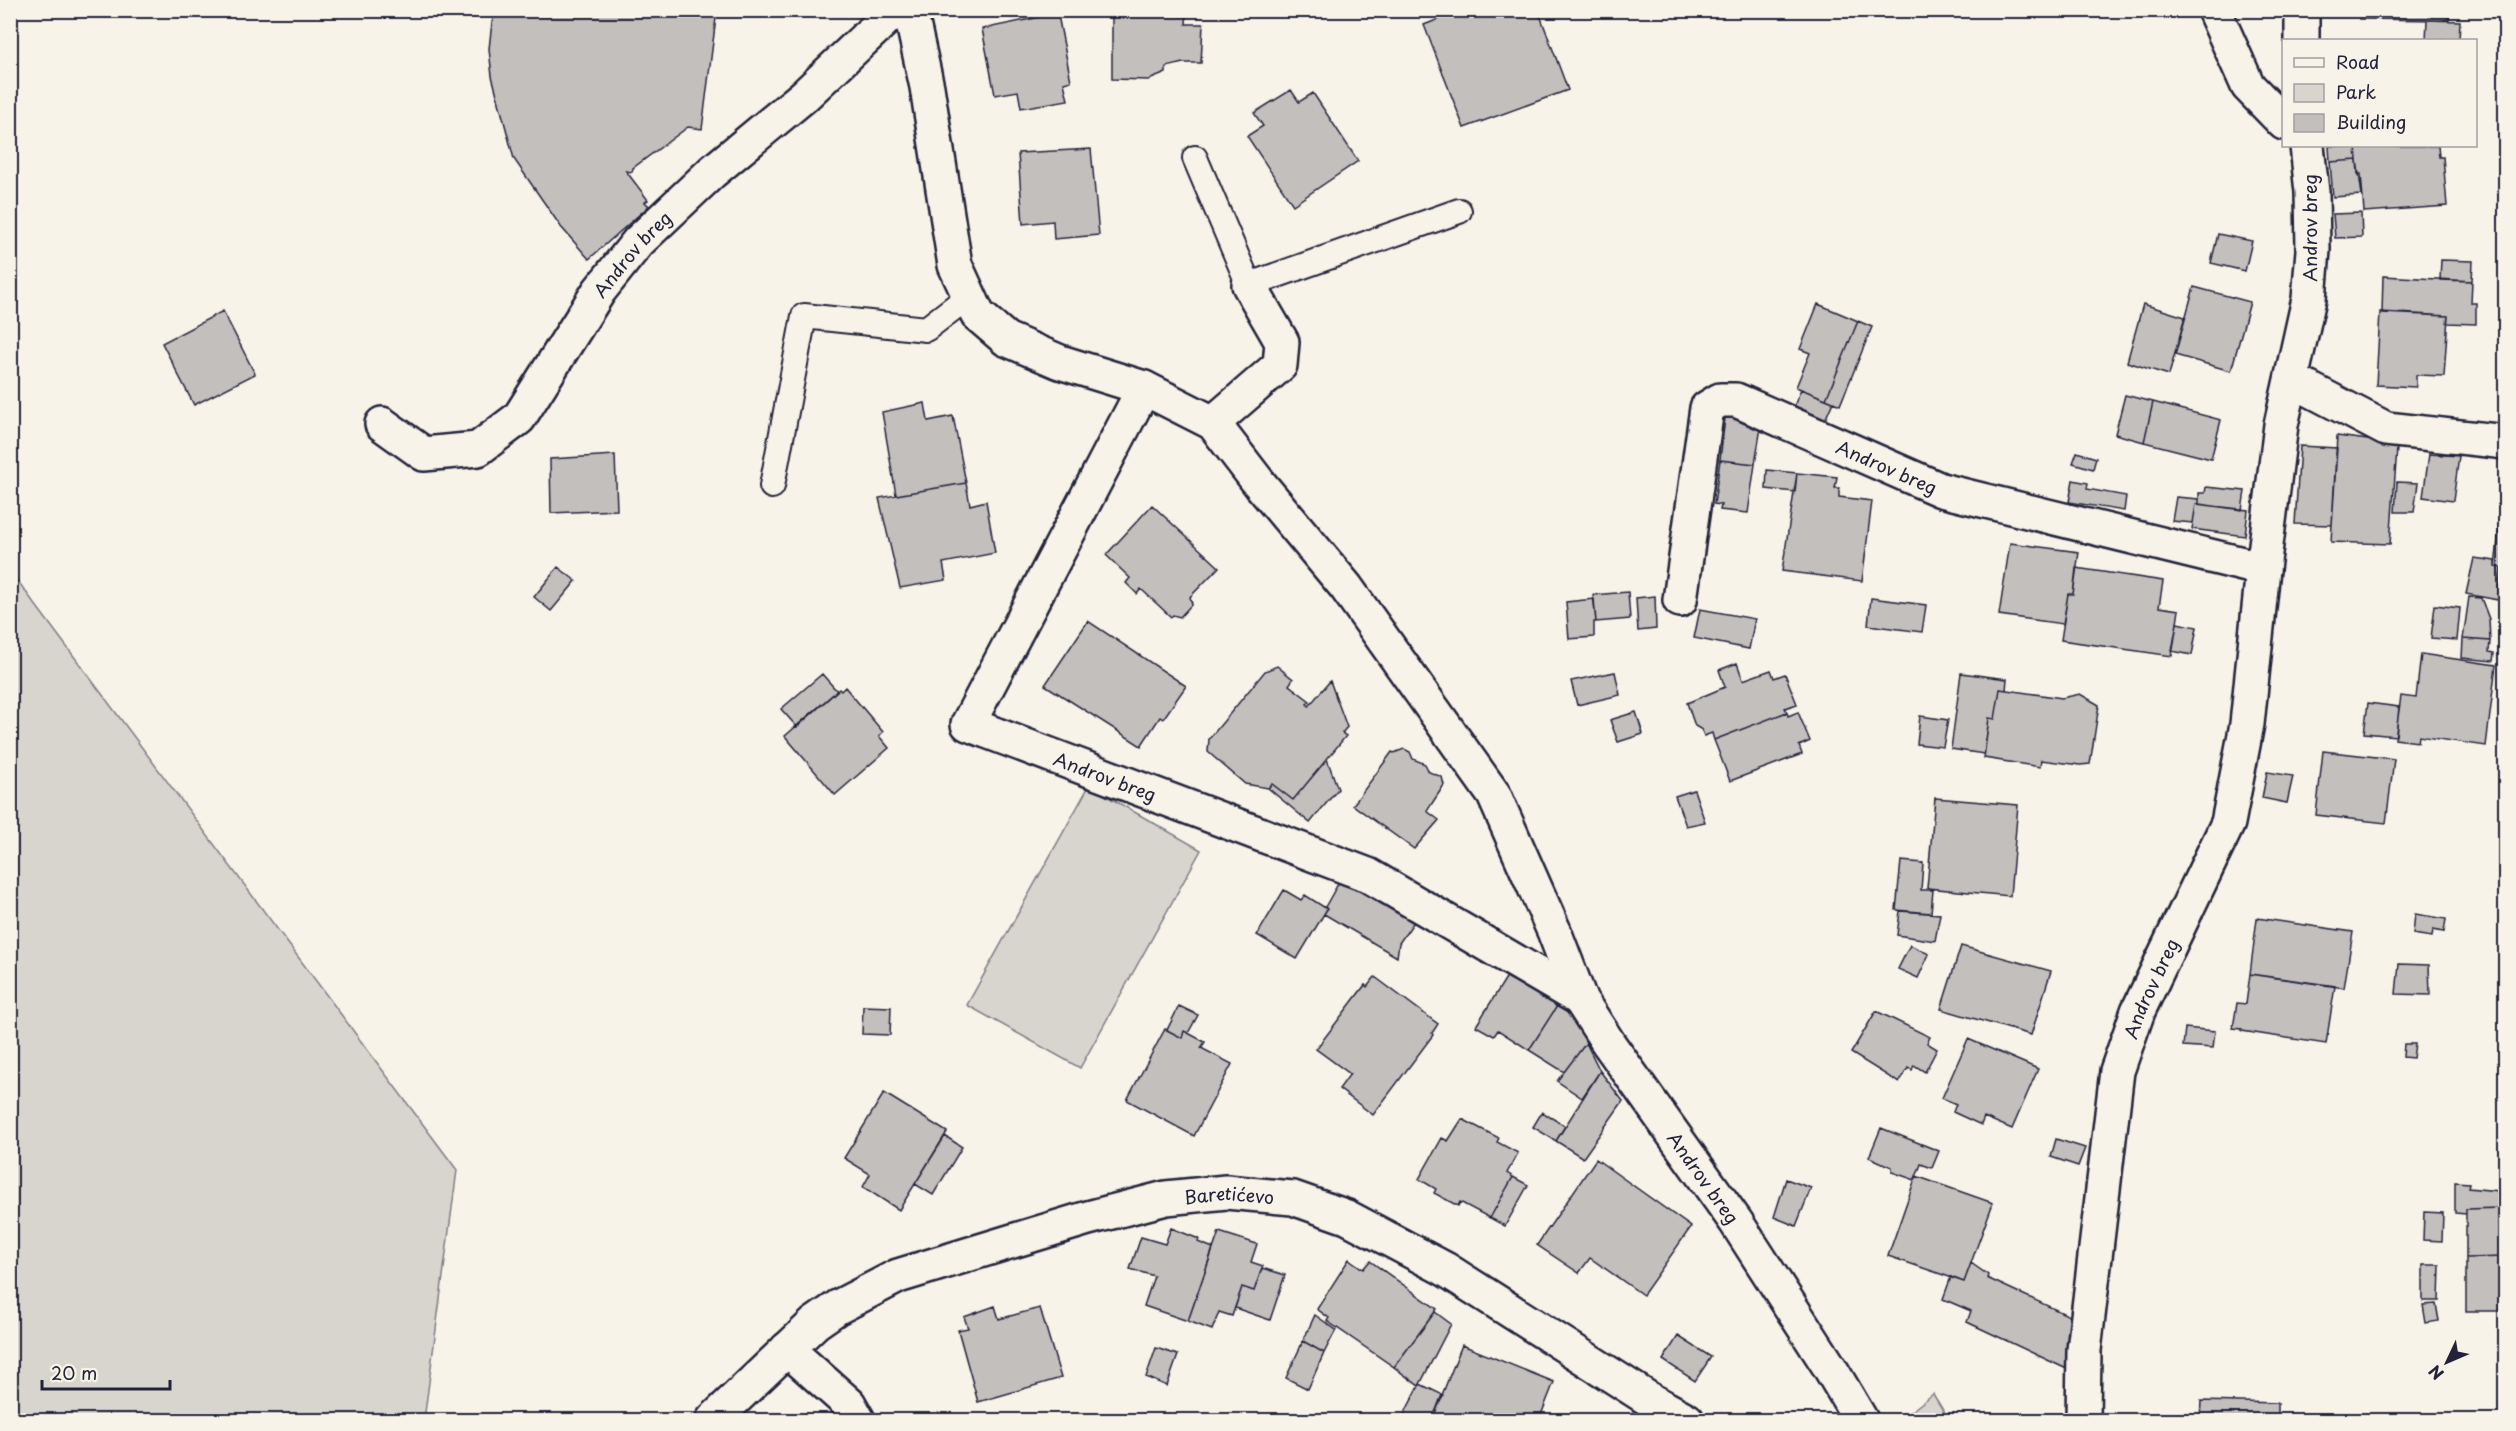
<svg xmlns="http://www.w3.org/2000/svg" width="2516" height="1431" font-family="'Playpen Sans',sans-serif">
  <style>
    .green { fill: #d8d5cf; stroke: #7d7c85; stroke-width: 1.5 }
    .building { fill: #c2bfbd; stroke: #22223b; stroke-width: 1.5 }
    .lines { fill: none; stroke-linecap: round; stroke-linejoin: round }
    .service-casing { stroke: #22223b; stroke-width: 28 }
    .minor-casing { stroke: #22223b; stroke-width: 38 }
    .service { stroke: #f7f3e8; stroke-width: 24 }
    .minor { stroke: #f7f3e8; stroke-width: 33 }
    .labels { text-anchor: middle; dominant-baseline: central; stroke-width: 4.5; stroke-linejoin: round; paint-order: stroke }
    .street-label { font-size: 18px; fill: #22223b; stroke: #f7f3e8 }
  </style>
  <rect width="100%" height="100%" fill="#f7f3e8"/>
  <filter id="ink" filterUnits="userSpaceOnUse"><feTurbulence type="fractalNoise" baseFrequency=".0167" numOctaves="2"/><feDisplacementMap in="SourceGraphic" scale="12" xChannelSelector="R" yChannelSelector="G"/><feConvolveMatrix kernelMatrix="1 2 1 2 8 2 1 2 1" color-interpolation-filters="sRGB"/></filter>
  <g filter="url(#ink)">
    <!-- green -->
    <path class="green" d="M 11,572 L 457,1170 L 424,1420 L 11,1420 Z
      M 1089,786 L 1201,850 L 1080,1068 L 967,1005 Z
      M 1933,1394 L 1949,1420 L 1900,1420 Z"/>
    <!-- building -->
    <path class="building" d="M 497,10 L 717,10 L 702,129 L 688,127 L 633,168 L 632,172 L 626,171 L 648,200 L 645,202 L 649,206 L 589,259 L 561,227 L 514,159 L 492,76 L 489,49 L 492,22 Z
      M 1112,10 L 1187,10 L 1186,24 L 1203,24 L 1201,63 L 1183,63 L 1166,67 L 1166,73 L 1149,80 L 1112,79 Z
      M 1462,10 L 1538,10 L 1568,90 L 1464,128 L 1424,25 Z
      M 2359,10 L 2449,10 L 2449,19 L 2442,20 L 2359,19 Z
      M 1050,15 L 1050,17 L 1058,15 L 1071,81 L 1064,83 L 1068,100 L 1021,108 L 1018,91 L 995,95 L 982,29 Z
      M 2427,20 L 2460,21 L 2459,40 L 2426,40 Z
      M 1291,90 L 1299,102 L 1313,93 L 1358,161 L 1293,205 L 1247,136 L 1263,126 L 1254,113 Z
      M 2329,146 L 2356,146 L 2357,160 L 2330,162 Z
      M 2356,146 L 2438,146 L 2439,157 L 2443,157 L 2447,206 L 2364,212 L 2361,174 L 2358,174 Z
      M 1091,149 L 1099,235 L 1054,239 L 1053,221 L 1023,224 L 1018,153 Z
      M 2357,160 L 2362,195 L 2333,197 L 2330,162 Z
      M 2361,213 L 2362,237 L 2335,238 L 2333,214 Z
      M 2218,234 L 2252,241 L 2245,271 L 2211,263 Z
      M 2441,260 L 2473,261 L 2472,281 L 2440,280 Z
      M 2383,276 L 2472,281 L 2471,303 L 2476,303 L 2476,324 L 2447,323 L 2448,316 L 2382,313 Z
      M 2194,287 L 2250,302 L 2231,371 L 2175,355 Z
      M 1818,304 L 1858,321 L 1826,399 L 1796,387 L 1810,353 L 1800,349 Z
      M 2143,304 L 2185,317 L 2169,375 L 2127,362 Z
      M 223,311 L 255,374 L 194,405 L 162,343 Z
      M 2380,312 L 2448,316 L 2444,376 L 2416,375 L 2416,387 L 2376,385 Z
      M 1858,321 L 1872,327 L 1840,405 L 1826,399 Z
      M 1801,389 L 1833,402 L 1825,420 L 1794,406 Z
      M 2125,395 L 2153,402 L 2144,442 L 2115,434 Z
      M 2153,402 L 2221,420 L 2211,459 L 2144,442 Z
      M 925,403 L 928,421 L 953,416 L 966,483 L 896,495 L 882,412 Z
      M 1732,413 L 1762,421 L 1755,464 L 1720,460 L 1725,418 Z
      M 2337,436 L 2383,442 L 2383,446 L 2397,448 L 2390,544 L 2331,542 Z
      M 2300,446 L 2337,448 L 2332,525 L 2295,524 Z
      M 2077,452 L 2096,458 L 2093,469 L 2073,463 Z
      M 2429,454 L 2459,456 L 2453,501 L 2423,497 Z
      M 615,455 L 617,510 L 551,513 L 550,459 Z
      M 1720,460 L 1755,464 L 1748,513 L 1720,510 L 1721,505 L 1714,504 Z
      M 1767,470 L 1797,473 L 1795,492 L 1766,489 Z
      M 1797,473 L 1837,477 L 1835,488 L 1839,488 L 1839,497 L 1872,501 L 1862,581 L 1782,571 Z
      M 2505,476 L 2506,476 L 2506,568 L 2495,567 Z
      M 2073,480 L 2088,483 L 2087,489 L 2126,496 L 2124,511 L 2069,502 Z
      M 2397,482 L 2418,483 L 2414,512 L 2395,512 Z
      M 966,483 L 970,505 L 986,501 L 995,553 L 943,563 L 946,580 L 900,588 L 879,498 Z
      M 2206,487 L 2245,491 L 2242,510 L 2199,504 L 2199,493 L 2205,493 Z
      M 2176,497 L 2199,499 L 2199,504 L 2196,504 L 2193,523 L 2172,521 Z
      M 2196,504 L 2248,510 L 2245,536 L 2192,529 Z
      M 1152,505 L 1219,567 L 1190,597 L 1192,604 L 1180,617 L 1173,615 L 1171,617 L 1141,589 L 1137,594 L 1126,583 L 1130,578 L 1106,555 Z
      M 2010,543 L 2079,552 L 2073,594 L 2068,594 L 2063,624 L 1999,615 Z
      M 2474,558 L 2495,561 L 2495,567 L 2501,568 L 2498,600 L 2466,594 Z
      M 558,567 L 576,581 L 551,611 L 534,597 Z
      M 2076,568 L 2163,581 L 2159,607 L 2179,610 L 2172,656 L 2061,640 L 2068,594 L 2073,594 Z
      M 2501,568 L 2506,568 L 2506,585 L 2499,584 Z
      M 1628,592 L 1630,619 L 1596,622 L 1593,595 Z
      M 1655,596 L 1656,629 L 1638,631 L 1636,598 Z
      M 2469,597 L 2481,598 L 2489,619 L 2490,641 L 2463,639 Z
      M 1871,598 L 1926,605 L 1922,632 L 1868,625 Z
      M 1594,599 L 1596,622 L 1594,622 L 1594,637 L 1569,639 L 1566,602 Z
      M 2435,605 L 2460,608 L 2457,640 L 2431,638 Z
      M 1700,609 L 1755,619 L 1749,649 L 1694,638 Z
      M 1088,621 L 1186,686 L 1163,719 L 1160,717 L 1141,746 L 1045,685 Z
      M 2177,623 L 2197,627 L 2192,655 L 2172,651 Z
      M 2463,639 L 2490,641 L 2489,652 L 2494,653 L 2493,661 L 2462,658 Z
      M 2421,654 L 2496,665 L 2486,746 L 2419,736 L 2418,742 L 2395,739 L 2401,696 L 2416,698 Z
      M 1737,663 L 1743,680 L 1771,670 L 1774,678 L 1785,674 L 1797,704 L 1785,708 L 1787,712 L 1714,740 L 1712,733 L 1704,736 L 1702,730 L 1695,726 L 1687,703 L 1725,687 L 1719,670 Z
      M 1277,666 L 1293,679 L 1289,685 L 1310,701 L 1307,704 L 1309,706 L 1330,681 L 1347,727 L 1342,733 L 1346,736 L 1293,800 L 1272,784 L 1268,788 L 1245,784 L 1208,752 L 1209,739 L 1265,671 Z
      M 1615,672 L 1620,695 L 1577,705 L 1571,681 Z
      M 1961,673 L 2007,679 L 2006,690 L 2000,689 L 1995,719 L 1989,718 L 1984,754 L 1951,749 Z
      M 822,674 L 837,691 L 797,727 L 781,709 Z
      M 845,687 L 883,732 L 879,736 L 889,748 L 835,795 L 785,736 L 839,689 L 841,691 Z
      M 2000,689 L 2062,698 L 2080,694 L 2099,705 L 2090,764 L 2080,765 L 2041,760 L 2040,767 L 1984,758 L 1989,718 L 1995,719 Z
      M 2368,703 L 2399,707 L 2396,736 L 2364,733 Z
      M 1636,712 L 1643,734 L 1618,742 L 1610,720 Z
      M 1787,712 L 1788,716 L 1798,712 L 1810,741 L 1799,746 L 1802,754 L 1730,781 L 1714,740 Z
      M 1920,716 L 1948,720 L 1943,747 L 1917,744 Z
      M 1404,749 L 1410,752 L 1413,759 L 1425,764 L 1429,772 L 1442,777 L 1444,785 L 1427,811 L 1439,820 L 1414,849 L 1353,805 L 1392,752 L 1394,753 Z
      M 2323,751 L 2394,759 L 2386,823 L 2316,815 Z
      M 1327,759 L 1338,789 L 1310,823 L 1268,788 L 1272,784 L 1293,800 Z
      M 2267,772 L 2293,776 L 2287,803 L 2262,798 Z
      M 1694,790 L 1705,822 L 1686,826 L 1675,796 Z
      M 1935,798 L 2018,805 L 2010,896 L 1927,888 Z
      M 1901,861 L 1923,863 L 1921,890 L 1933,890 L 1931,913 L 1896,910 Z
      M 1343,875 L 1416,919 L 1399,943 L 1397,957 L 1324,914 L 1327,909 L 1325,907 Z
      M 1284,890 L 1301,900 L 1305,895 L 1327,909 L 1297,959 L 1257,935 Z
      M 1900,911 L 1940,914 L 1935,941 L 1897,935 Z
      M 2415,914 L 2446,919 L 2444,932 L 2433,930 L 2432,937 L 2413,934 Z
      M 2257,918 L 2353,932 L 2344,988 L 2250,974 Z
      M 1910,945 L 1929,954 L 1918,978 L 1898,969 Z
      M 1961,946 L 2051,971 L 2031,1035 L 1941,1009 Z
      M 2399,964 L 2429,965 L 2430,995 L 2396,994 Z
      M 1509,973 L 1559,1003 L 1529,1050 L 1498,1030 L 1494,1036 L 1476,1026 Z
      M 2250,974 L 2335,986 L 2326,1044 L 2242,1031 L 2242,1029 L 2233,1028 L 2237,1003 L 2246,1004 Z
      M 1375,977 L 1438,1024 L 1432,1033 L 1433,1035 L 1373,1115 L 1339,1089 L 1350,1074 L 1316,1049 L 1365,985 L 1367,987 Z
      M 1559,1003 L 1574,1012 L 1586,1043 L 1564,1072 L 1529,1050 Z
      M 863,1006 L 891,1007 L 890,1035 L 862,1034 Z
      M 1179,1006 L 1198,1015 L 1188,1033 L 1184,1031 L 1182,1038 L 1167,1030 Z
      M 1876,1011 L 1930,1037 L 1927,1043 L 1937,1049 L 1925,1072 L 1914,1065 L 1912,1070 L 1908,1068 L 1899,1083 L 1851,1053 Z
      M 2185,1028 L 2215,1031 L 2213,1048 L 2183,1046 Z
      M 1165,1029 L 1182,1038 L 1184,1031 L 1188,1033 L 1205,1042 L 1201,1048 L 1232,1064 L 1194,1136 L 1127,1100 Z
      M 1968,1039 L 2038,1069 L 2012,1129 L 1984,1117 L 1981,1125 L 1953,1112 L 1956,1104 L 1942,1098 Z
      M 1586,1043 L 1600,1071 L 1582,1098 L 1557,1081 Z
      M 2404,1044 L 2415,1044 L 2413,1058 L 2403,1057 Z
      M 1600,1071 L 1623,1101 L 1583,1158 L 1556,1141 Z
      M 884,1093 L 947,1132 L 899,1210 L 863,1187 L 870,1174 L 844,1158 Z
      M 1542,1112 L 1565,1126 L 1556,1141 L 1533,1127 Z
      M 1462,1119 L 1499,1138 L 1497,1142 L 1518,1153 L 1507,1173 L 1513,1177 L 1490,1218 L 1460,1202 L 1458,1206 L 1434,1193 L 1436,1189 L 1419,1179 L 1442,1138 L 1448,1141 Z
      M 1881,1128 L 1939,1151 L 1932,1168 L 1921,1164 L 1915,1180 L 1892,1172 L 1892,1167 L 1869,1157 Z
      M 945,1136 L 962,1147 L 933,1195 L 915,1184 Z
      M 2056,1139 L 2085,1148 L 2078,1166 L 2051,1157 Z
      M 1596,1159 L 1691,1227 L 1643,1295 L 1590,1258 L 1579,1273 L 1537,1245 Z
      M 1916,1176 L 1993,1203 L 1964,1282 L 1888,1256 Z
      M 1513,1177 L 1528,1185 L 1505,1226 L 1490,1218 Z
      M 1786,1179 L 1811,1188 L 1796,1226 L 1774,1217 Z
      M 2455,1182 L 2469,1183 L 2468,1188 L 2499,1191 L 2498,1208 L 2466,1209 L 2466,1214 L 2455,1213 Z
      M 2504,1208 L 2505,1257 L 2466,1258 L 2466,1209 Z
      M 2424,1212 L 2443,1213 L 2442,1241 L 2423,1240 Z
      M 1171,1228 L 1199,1239 L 1198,1242 L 1213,1248 L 1188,1321 L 1144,1306 L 1154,1276 L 1130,1269 L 1141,1237 L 1165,1244 Z
      M 1219,1232 L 1257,1244 L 1251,1262 L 1263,1266 L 1254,1291 L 1242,1287 L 1232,1316 L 1219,1312 L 1212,1330 L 1188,1321 Z
      M 2505,1257 L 2505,1311 L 2466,1311 L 2466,1258 Z
      M 1349,1259 L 1363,1269 L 1370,1261 L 1437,1309 L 1394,1367 L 1327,1321 L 1329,1318 L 1317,1309 Z
      M 1971,1263 L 1988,1275 L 1987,1278 L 2076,1319 L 2071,1371 L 1967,1322 L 1971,1311 L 1943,1299 L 1951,1277 L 1964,1282 Z
      M 2423,1265 L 2440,1265 L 2439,1301 L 2423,1301 Z
      M 1262,1268 L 1285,1275 L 1270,1320 L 1235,1308 L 1242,1287 L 1254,1291 Z
      M 2436,1304 L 2439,1321 L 2426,1323 L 2423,1305 Z
      M 995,1306 L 999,1319 L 1040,1308 L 1061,1378 L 978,1402 L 958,1330 L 968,1328 L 964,1317 Z
      M 1435,1312 L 1451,1324 L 1419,1386 L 1394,1367 Z
      M 1315,1315 L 1336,1330 L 1324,1353 L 1303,1341 Z
      M 1678,1336 L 1711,1357 L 1695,1381 L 1663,1360 Z
      M 1303,1341 L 1324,1353 L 1308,1389 L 1286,1378 Z
      M 1462,1345 L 1554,1382 L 1539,1420 L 1432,1420 Z
      M 1156,1348 L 1178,1355 L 1167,1386 L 1146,1377 Z
      M 1420,1384 L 1443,1395 L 1432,1420 L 1401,1420 Z
      M 2201,1401 L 2278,1403 L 2278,1420 L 2200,1420 Z"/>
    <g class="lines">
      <!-- service casing -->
      <g class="service-casing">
        <path id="service" d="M 1195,158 L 1249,285 L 1459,211
          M 772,486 L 804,316 L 926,329 L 969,296"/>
      </g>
      <!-- minor casing -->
      <g class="minor-casing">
        <g id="minor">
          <path id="s1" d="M 910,10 L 927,87 L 955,265 L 978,315 L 1006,339 L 1060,362 L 1144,388 L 1213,423 L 1259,483 L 1346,587 L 1494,795 L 1554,931 L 1580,999 L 1609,1044 L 1736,1222 L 1829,1366 L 1861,1420"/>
          <path d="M 2214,10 L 2248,86 L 2284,123"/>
          <path d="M 2302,10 L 2302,40"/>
          <path d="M 2292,380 L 2386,429 L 2506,442"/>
          <path id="s2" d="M 1144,388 L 968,724 L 1368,875 L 1580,999"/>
          <path d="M 1213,423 L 1280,365 L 1282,342 L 1249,285"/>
          <path id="s3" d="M 382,424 L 424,454 L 478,449 L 519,418 L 599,291 L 638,242 L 712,172 L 804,96 L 895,10"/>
          <path id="s4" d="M 1680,600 L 1707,408 L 1720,400 L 1736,400 L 1941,490 L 2263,569"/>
          <path d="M 787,1349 L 849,1404 L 858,1420"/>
          <path id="s5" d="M 713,1420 L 815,1323 L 838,1307 L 898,1276 L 1088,1218 L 1166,1198 L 1226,1192 L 1293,1198 L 1347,1217 L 1445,1269 L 1652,1401 L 1687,1420"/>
          <path id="s6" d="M 2083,1420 L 2084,1350 L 2117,1071 L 2138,1011 L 2228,823 L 2247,724 L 2263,569 L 2281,425 L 2309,299 L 2313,250 L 2312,192 L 2307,146"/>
        </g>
      </g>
      <!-- service -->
      <use href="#service" class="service"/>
      <!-- minor -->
      <use href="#minor" class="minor"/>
    </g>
  </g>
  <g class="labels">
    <!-- street labels -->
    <g class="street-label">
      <text transform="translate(2309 228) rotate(-90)">Androv breg</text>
      <text stroke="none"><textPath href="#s3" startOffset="357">Androv breg</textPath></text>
      <text stroke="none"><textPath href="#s4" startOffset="390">Androv breg</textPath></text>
      <text stroke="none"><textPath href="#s2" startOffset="526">Androv breg</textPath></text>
      <text stroke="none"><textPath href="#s6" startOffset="440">Androv breg</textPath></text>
      <text stroke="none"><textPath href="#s1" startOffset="1480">Androv breg</textPath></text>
      <text stroke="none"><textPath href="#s5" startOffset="579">Baretićevo</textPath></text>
    </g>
  </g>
  <!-- margin -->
  <rect width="2516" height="1431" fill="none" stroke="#f7f3e8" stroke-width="36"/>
  <rect x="18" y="18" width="2480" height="1395" fill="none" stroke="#22223b" stroke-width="2" filter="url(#ink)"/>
  <!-- legend -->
  <rect x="2282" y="39" width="195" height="108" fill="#f7f3e8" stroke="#a29fa3" stroke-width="1.5"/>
  <rect x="2294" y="58" width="30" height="9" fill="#f7f3e8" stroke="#a29fa3" stroke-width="1.5"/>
  <text x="2336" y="69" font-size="18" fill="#22223b">Road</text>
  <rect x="2294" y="84" width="30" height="18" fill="#d8d5cf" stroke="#a29fa3" stroke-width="1.5"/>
  <text x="2336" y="99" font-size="18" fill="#22223b">Park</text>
  <rect x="2294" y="114" width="30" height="18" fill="#c2bfbd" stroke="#a29fa3" stroke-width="1.5"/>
  <text x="2336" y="129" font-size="18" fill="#22223b">Building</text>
  <!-- north arrow -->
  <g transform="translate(2447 1362) rotate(226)" stroke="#f7f3e8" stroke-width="4.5" paint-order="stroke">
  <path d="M0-4.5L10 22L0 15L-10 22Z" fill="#22223b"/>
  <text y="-9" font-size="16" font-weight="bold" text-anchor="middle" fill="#22223b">N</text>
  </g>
  <!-- scale -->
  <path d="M42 1380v9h128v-9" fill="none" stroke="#22223b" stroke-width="3"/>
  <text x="51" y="1380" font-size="18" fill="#22223b" stroke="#f7f3e8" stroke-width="4.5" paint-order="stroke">20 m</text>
</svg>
